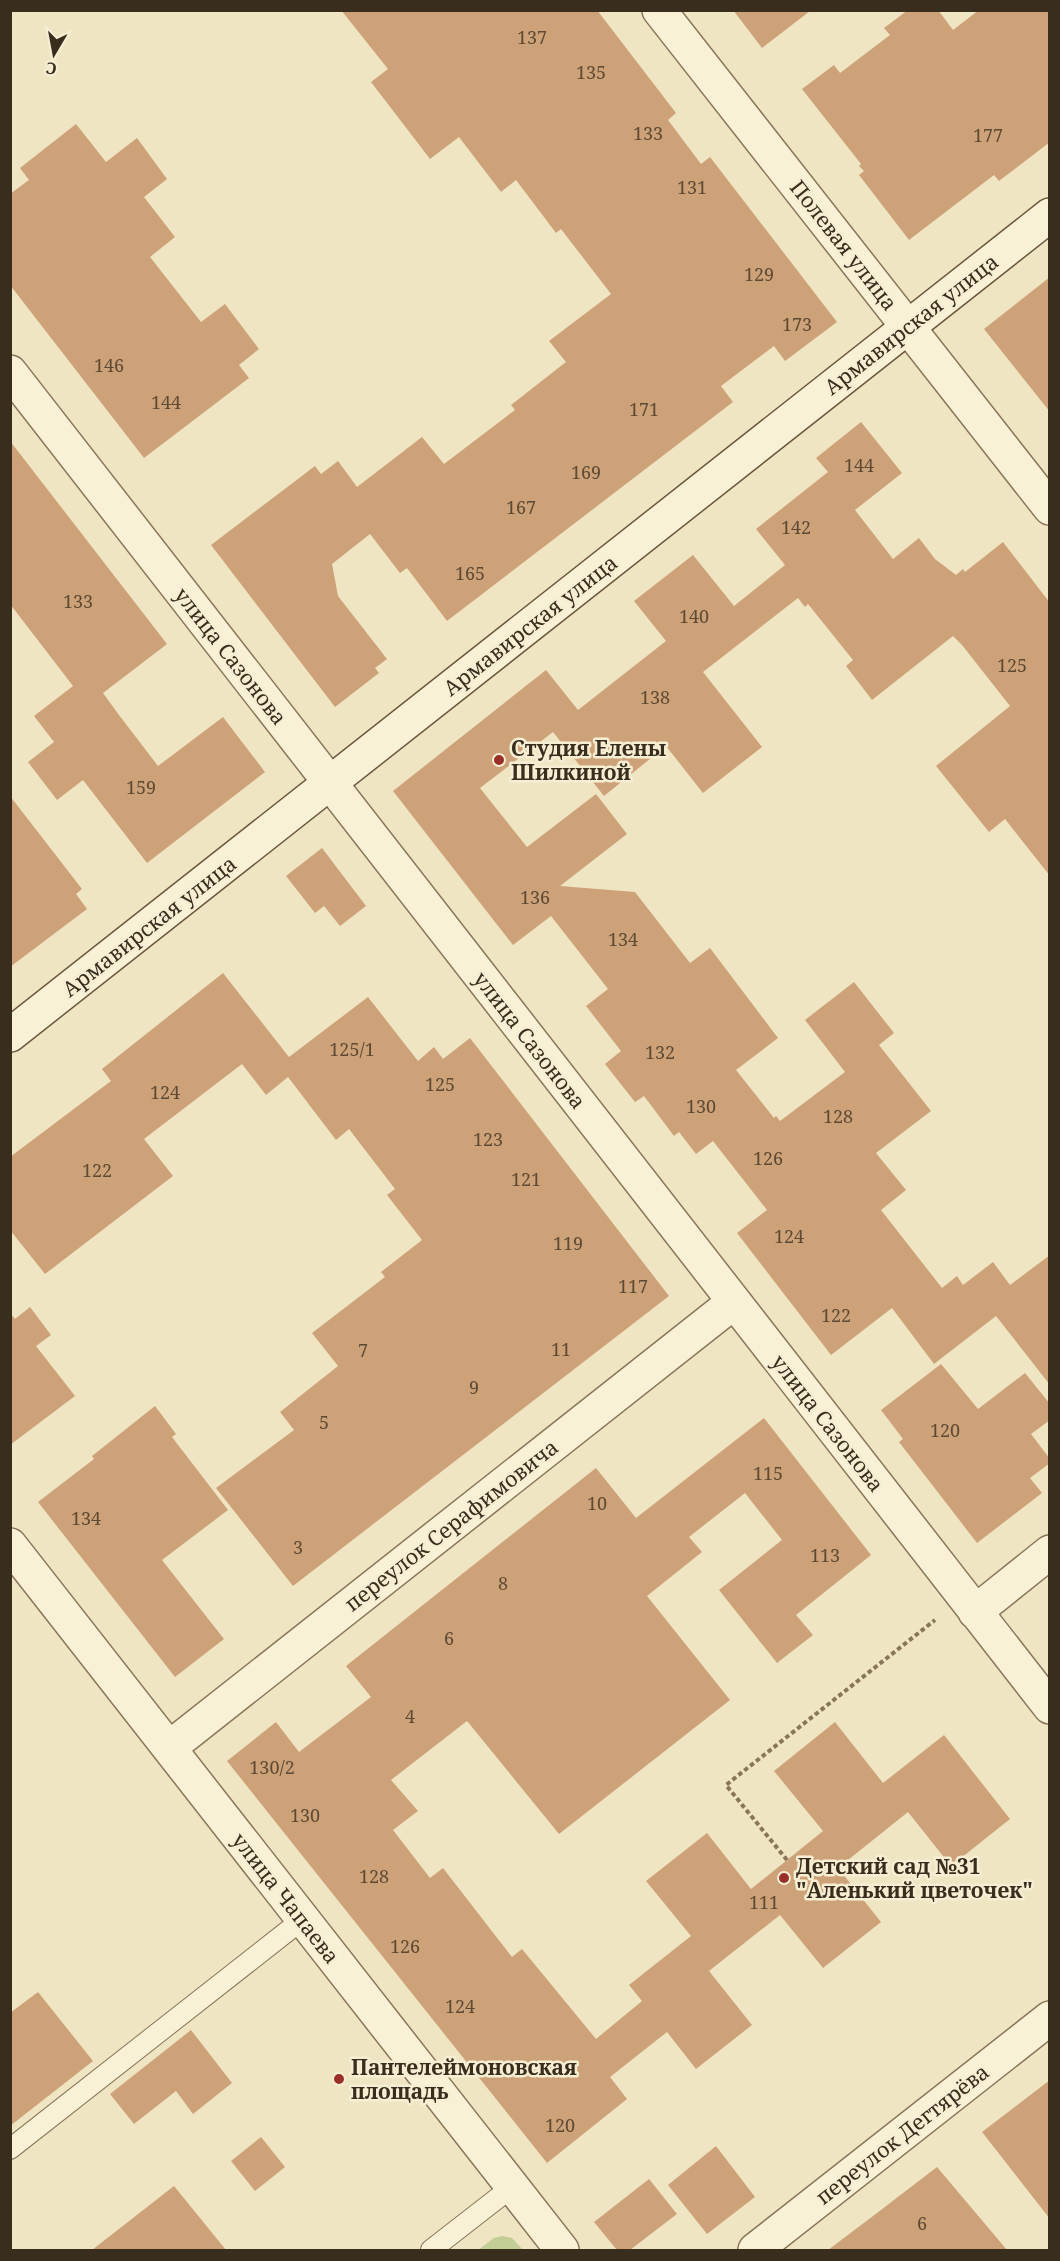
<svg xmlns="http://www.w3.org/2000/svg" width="1060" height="2261" font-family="'Noto Serif',serif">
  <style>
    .green { fill: #c3cd96 }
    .building { fill: #cea278 }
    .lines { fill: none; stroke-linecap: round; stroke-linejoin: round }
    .lane-casing { stroke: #897659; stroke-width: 22 }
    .street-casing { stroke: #897659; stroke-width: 36 }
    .secondary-casing { stroke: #6b573c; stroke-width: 36 }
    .path { stroke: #897659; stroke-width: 4; stroke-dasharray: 4.5 3; stroke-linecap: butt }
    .lane { stroke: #f9f1d6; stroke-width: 20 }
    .street { stroke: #f9f1d6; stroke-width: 33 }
    .secondary { stroke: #f9f1d6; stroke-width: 33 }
    .poi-dot { fill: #9a2f28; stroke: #f6eed3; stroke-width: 2 }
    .labels { text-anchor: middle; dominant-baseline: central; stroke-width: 5; stroke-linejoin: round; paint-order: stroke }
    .number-label { font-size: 18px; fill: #5e4a34 }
    .street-label { font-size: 21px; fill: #392d1e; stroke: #f6eed3 }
    .poi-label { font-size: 21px; font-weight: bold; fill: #392d1e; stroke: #f6eed3; text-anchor: start }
  </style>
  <rect width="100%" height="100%" fill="#efe5c3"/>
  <!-- green -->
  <path class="green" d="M 502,2236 L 512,2238 L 523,2250 L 478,2250 L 494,2238 Z"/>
  <!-- building -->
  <path class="building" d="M 341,10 L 597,10 L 676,113 L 668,120 L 701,164 L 710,157 L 837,322 L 785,361 L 774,346 L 721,386 L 733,402 L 447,621 L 407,568 L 400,573 L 370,534 L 332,564 L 338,596 L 387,659 L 375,668 L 379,673 L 335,707 L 211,545 L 315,466 L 321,474 L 338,461 L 357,487 L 422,437 L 444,464 L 515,410 L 511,405 L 566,362 L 549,341 L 611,294 L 561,229 L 556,233 L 516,180 L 501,192 L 459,137 L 430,159 L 371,82 L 388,69 Z
    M 733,10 L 761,10 L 810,11 L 762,48 Z
    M 908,10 L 938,10 L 953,30 L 979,10 L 1050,10 L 1050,142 L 999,181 L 994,175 L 909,240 L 859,175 L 864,171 L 859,166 L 861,164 L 802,89 L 834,65 L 840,73 L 890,35 L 884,28 Z
    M 76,124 L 106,162 L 137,138 L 167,179 L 144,197 L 175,237 L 150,257 L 201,322 L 225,304 L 259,349 L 239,365 L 249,378 L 144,458 L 10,285 L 10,194 L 29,180 L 20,168 Z
    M 1050,277 L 1050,412 L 984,329 Z
    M 861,422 L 902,473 L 855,510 L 893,559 L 919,538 L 935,559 L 956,575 L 963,569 L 965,572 L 1003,542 L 1050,603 L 1050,876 L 1005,819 L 989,832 L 936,766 L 1010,706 L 962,645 L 953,636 L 872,700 L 846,666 L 853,660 L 808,604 L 805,607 L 798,598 L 703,672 L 762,747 L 703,793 L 666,746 L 604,796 L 553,732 L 480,788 L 527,847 L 596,794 L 627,834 L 560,886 L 635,892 L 690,963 L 710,948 L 778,1038 L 736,1070 L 774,1118 L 776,1116 L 780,1121 L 845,1072 L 805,1020 L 854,982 L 894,1033 L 879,1045 L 931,1111 L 876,1153 L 906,1190 L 881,1210 L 942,1288 L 957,1276 L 963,1285 L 993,1262 L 1010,1285 L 1050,1255 L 1050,1385 L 996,1316 L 934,1364 L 892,1308 L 831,1355 L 737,1233 L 767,1210 L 713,1141 L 696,1154 L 679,1132 L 674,1136 L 644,1096 L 635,1102 L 605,1064 L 621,1051 L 586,1006 L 608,989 L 587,962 L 551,916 L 513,945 L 393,791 L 546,670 L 578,710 L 666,641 L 634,601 L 693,555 L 734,606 L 785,565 L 756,529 L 828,472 L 816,458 Z
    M 10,441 L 167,644 L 103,693 L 119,715 L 158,766 L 223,717 L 265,772 L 147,863 L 83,780 L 57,800 L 28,762 L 54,742 L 34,716 L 73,686 L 10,604 Z
    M 10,796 L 82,889 L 76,894 L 87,909 L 10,967 Z
    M 322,848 L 366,906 L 340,926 L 324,906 L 315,913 L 286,876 Z
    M 223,973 L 289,1057 L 368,997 L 418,1061 L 434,1047 L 443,1059 L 470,1038 L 669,1296 L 293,1586 L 216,1488 L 294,1430 L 280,1412 L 338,1366 L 312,1333 L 385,1277 L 381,1272 L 422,1240 L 387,1195 L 395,1189 L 349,1129 L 336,1140 L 288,1077 L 266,1095 L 242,1064 L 144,1139 L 173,1176 L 45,1274 L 10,1230 L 10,1157 L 111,1081 L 102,1069 Z
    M 30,1307 L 51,1335 L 36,1346 L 75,1396 L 10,1445 L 10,1313 L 15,1319 Z
    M 941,1364 L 978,1409 L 1025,1373 L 1050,1404 L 1050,1420 L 1031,1434 L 1050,1459 L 1050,1463 L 1030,1478 L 1042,1493 L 977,1543 L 899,1442 L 903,1439 L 881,1410 Z
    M 155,1406 L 176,1434 L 172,1437 L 228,1510 L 162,1560 L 224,1639 L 175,1677 L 38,1502 L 94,1459 L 92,1456 Z
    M 764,1418 L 871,1555 L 796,1615 L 813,1635 L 777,1663 L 719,1590 L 782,1540 L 745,1493 L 689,1537 L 702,1552 L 647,1596 L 730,1700 L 559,1834 L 467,1721 L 391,1780 L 418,1811 L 393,1830 L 430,1878 L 443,1868 L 512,1957 L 522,1949 L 596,2039 L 642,2001 L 629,1985 L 691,1936 L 646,1881 L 707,1833 L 751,1889 L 823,1831 L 774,1771 L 835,1722 L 883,1783 L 944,1735 L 1010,1819 L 951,1866 L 908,1812 L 838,1868 L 881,1922 L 823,1968 L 780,1915 L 709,1971 L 752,2025 L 696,2069 L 667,2032 L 610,2077 L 627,2099 L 547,2163 L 227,1761 L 276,1722 L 299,1752 L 371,1697 L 346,1666 L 596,1468 L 636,1518 Z
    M 38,1992 L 93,2061 L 10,2126 L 10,2013 Z
    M 191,2030 L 232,2083 L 193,2114 L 176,2091 L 134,2124 L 110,2094 Z
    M 1050,2080 L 1050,2219 L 982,2132 Z
    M 261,2137 L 285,2167 L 255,2191 L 231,2161 Z
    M 716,2146 L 755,2197 L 707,2234 L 668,2185 Z
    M 937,2167 L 1007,2250 L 828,2250 L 877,2213 Z
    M 649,2179 L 677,2214 L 630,2250 L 617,2250 L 594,2222 Z
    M 174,2186 L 226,2250 L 92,2250 Z"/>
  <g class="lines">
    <!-- lane casing -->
    <g class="lane-casing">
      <path id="lane" d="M 10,2149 L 303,1919
        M 431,2250 L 512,2187"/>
    </g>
    <!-- street casing -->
    <g class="street-casing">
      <path id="street" d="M 659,10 L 1050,508
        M 10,372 L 1050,1707
        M 10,1545 L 562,2250
        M 975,1612 L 1050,1552
        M 169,1748 L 734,1302
        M 755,2250 L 1050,2018"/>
    </g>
    <!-- secondary casing -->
    <g class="secondary-casing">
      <path id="secondary" d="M 10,1035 L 1050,215"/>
    </g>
    <!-- path -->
    <path class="path" d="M 787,1860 L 726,1785 L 935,1620"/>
    <!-- lane -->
    <use href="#lane" class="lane"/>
    <!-- street -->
    <use href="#street" class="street"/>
    <!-- secondary -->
    <use href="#secondary" class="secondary"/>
  </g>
  <!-- markers -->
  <g class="poi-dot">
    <circle cx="499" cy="760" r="6"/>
    <circle cx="784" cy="1878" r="6"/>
    <circle cx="339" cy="2079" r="6"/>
  </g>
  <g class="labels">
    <!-- number labels -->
    <g class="number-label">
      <text x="532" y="37">137</text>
      <text x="591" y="72">135</text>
      <text x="648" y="133">133</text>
      <text x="988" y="135">177</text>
      <text x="692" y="187">131</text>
      <text x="759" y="274">129</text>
      <text x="797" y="324">173</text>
      <text x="109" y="365">146</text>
      <text x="166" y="402">144</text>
      <text x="644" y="409">171</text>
      <text x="859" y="465">144</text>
      <text x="586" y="472">169</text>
      <text x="521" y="507">167</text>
      <text x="796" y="527">142</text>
      <text x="470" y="573">165</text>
      <text x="78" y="601">133</text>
      <text x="694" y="616">140</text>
      <text x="1012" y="665">125</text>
      <text x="655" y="697">138</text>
      <text x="141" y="787">159</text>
      <text x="535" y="897">136</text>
      <text x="623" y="939">134</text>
      <text x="352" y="1049">125/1</text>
      <text x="660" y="1052">132</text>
      <text x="440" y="1084">125</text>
      <text x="165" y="1092">124</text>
      <text x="701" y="1106">130</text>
      <text x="838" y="1116">128</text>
      <text x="488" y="1139">123</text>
      <text x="768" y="1158">126</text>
      <text x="97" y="1170">122</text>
      <text x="526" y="1179">121</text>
      <text x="789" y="1236">124</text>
      <text x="568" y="1243">119</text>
      <text x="633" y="1286">117</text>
      <text x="836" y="1315">122</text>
      <text x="561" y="1349">11</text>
      <text x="363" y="1350">7</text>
      <text x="474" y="1387">9</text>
      <text x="324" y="1422">5</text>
      <text x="945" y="1430">120</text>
      <text x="768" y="1473">115</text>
      <text x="597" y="1503">10</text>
      <text x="86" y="1518">134</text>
      <text x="298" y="1547">3</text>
      <text x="825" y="1555">113</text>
      <text x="503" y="1583">8</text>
      <text x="449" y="1638">6</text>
      <text x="410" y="1716">4</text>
      <text x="272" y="1767">130/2</text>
      <text x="305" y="1815">130</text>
      <text x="374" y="1876">128</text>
      <text x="764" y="1902">111</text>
      <text x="405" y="1946">126</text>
      <text x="460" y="2006">124</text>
      <text x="560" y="2125">120</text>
      <text x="922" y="2223">6</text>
    </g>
    <!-- street labels -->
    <g class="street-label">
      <text transform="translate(844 245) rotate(52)">Полевая улица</text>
      <text transform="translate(911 324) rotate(-38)">Армавирская улица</text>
      <text transform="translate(530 625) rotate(-38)">Армавирская улица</text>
      <text transform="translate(231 656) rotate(52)">улица Сазонова</text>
      <text transform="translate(149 926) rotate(-38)">Армавирская улица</text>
      <text transform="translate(530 1040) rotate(52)">улица Сазонова</text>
      <text transform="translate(828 1423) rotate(52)">улица Сазонова</text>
      <text transform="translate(451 1525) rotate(-38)">переулок Серафимовича</text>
      <text transform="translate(286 1898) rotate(52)">улица Чапаева</text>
      <text transform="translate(902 2134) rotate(-38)">переулок Дегтярёва</text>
    </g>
    <!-- poi labels -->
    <g class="poi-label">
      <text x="511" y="748">Студия Елены<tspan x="511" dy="24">Шилкиной</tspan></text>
      <text x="796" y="1866">Детский сад №31<tspan x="796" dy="24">"Аленький цветочек"</tspan></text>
      <text x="351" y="2067">Пантелеймоновская<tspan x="351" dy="24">площадь</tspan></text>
    </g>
  </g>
  <!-- border -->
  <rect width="1060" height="2261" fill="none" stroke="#392d1e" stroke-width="24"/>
  <!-- north arrow -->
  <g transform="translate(54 54) rotate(190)" stroke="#f6eed3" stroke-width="4.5" paint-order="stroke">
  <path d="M0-4.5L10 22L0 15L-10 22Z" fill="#392d1e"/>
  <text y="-9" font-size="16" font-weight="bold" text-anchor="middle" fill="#392d1e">С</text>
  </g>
</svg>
